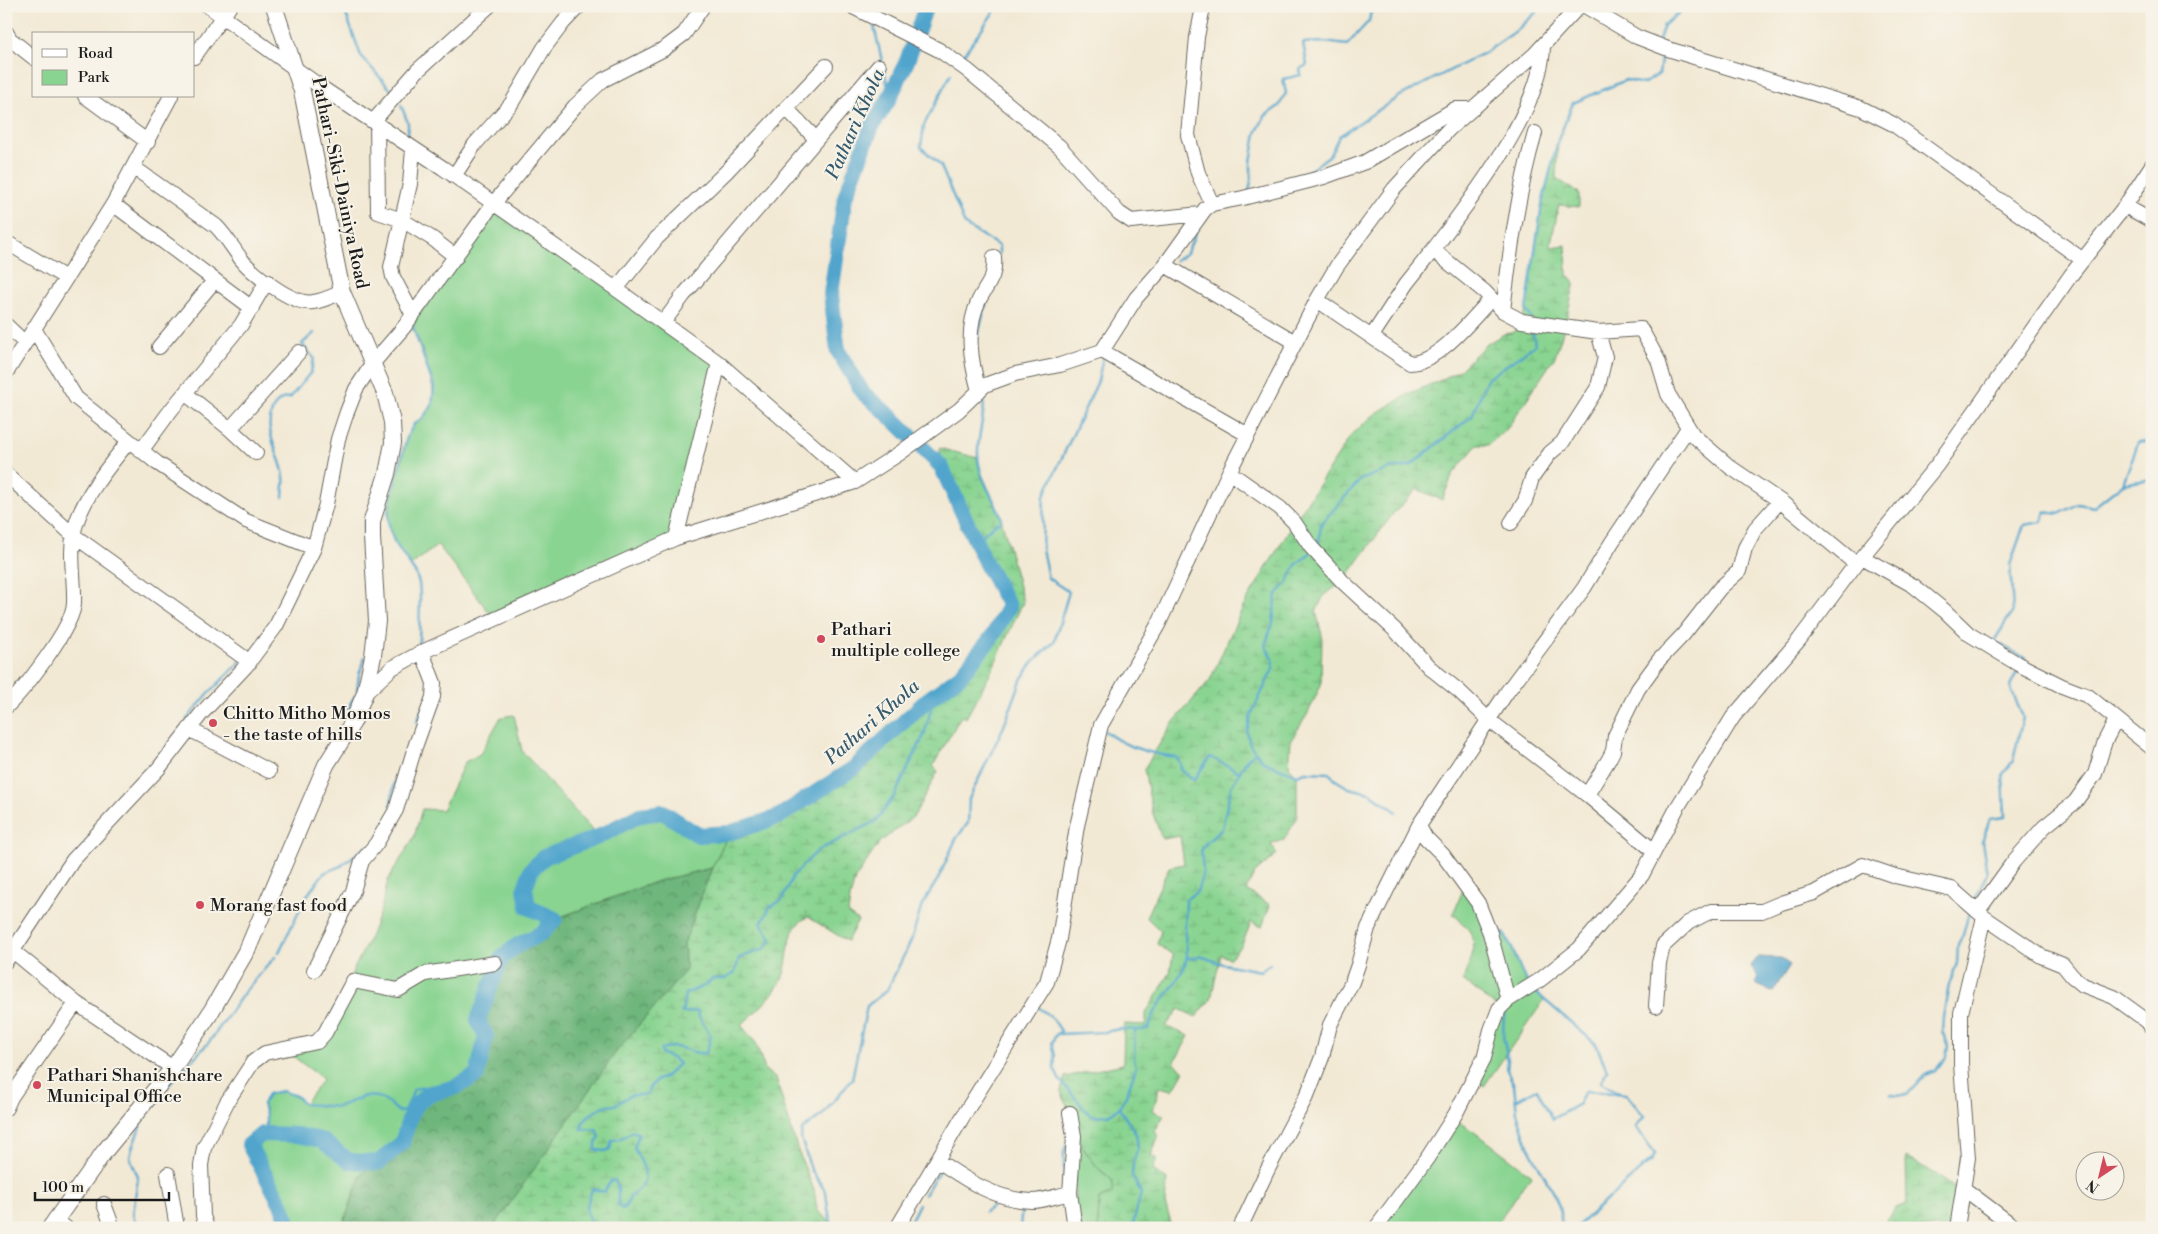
<svg xmlns="http://www.w3.org/2000/svg" width="2158" height="1234" font-family="'Libre Bodoni',serif">
  <style>
    .green { fill: #89d491; stroke: #527856 }
    .forest { fill: url(#forest-crowns); stroke: #45694c }
    .wetland { fill: url(#wetland-marsh); stroke: #527856 }
    .water { fill: #51a5cd; stroke: #366074 }
    .lines { fill: none; stroke-linecap: round; stroke-linejoin: round }
    .stream { stroke: #51a5cd; stroke-width: 2.5 }
    .river { stroke: #51a5cd; stroke-width: 16 }
    .minor-casing { stroke: #67645c; stroke-width: 16 }
    .major-casing { stroke: #67645c; stroke-width: 18 }
    .minor { stroke: #fff; stroke-width: 14 }
    .major { stroke: #fff; stroke-width: 16 }
    .poi-dot { fill: #d1495b; stroke: #f7f3e8; stroke-width: 2 }
    .labels { text-anchor: middle; dominant-baseline: central; stroke-width: 4; stroke-linejoin: round; paint-order: stroke }
    .street-label { font-size: 18px; fill: #1c1c1c; stroke: #f7f3e8 }
    .poi-label { font-size: 18px; fill: #1c1c1c; stroke: #f7f3e8; text-anchor: start }
    .water-label { font-size: 19px; font-style: italic; fill: #345a6c; stroke: #f7f3e8 }
  </style>
  <defs>
    <pattern id="forest-crowns" width="20" height="18" patternUnits="userSpaceOnUse" patternTransform="scale(1.25)"><rect width="20" height="18" fill="#6eb67b"/><path d="M2 6a3 3 0 1 1 6 0M12 15a3 3 0 1 1 6 0" fill="none" stroke="#5a9364"/></pattern>
    <pattern id="wetland-marsh" width="20" height="14" patternUnits="userSpaceOnUse" patternTransform="scale(1.25)"><rect width="20" height="14" fill="#89d491"/><path d="M1 5h8M5 5V1M11 12h8M15 12V8" fill="none" stroke="#76b57c"/></pattern>
  </defs>
  <rect width="100%" height="100%" fill="#f7f3e8"/>
  <filter id="ink" filterUnits="userSpaceOnUse"><feTurbulence type="fractalNoise" baseFrequency=".02" numOctaves="2"/><feDisplacementMap in="SourceGraphic" scale="10" xChannelSelector="R" yChannelSelector="G"/><feConvolveMatrix kernelMatrix="1 2 1 2 8 2 1 2 1" color-interpolation-filters="sRGB"/></filter>
  <filter id="wash" filterUnits="userSpaceOnUse"><feTurbulence type="fractalNoise" baseFrequency=".0096" numOctaves="4" result="noise"/><feDisplacementMap in="SourceGraphic" scale="20" xChannelSelector="R" yChannelSelector="G"/><feGaussianBlur stdDeviation="1.12" result="paint"/><feColorMatrix in="noise" values="0 0 0 0 0 0 0 0 0 0 0 0 0 0 0 0 0 1.4 0 .05"/><feComposite in="paint" operator="in"/></filter>
  <g filter="url(#wash)">
    <rect width="100%" height="100%" fill="#f2e9d4"/>
    <!-- green -->
    <path class="green" d="M 493,204 L 719,363 L 676,538 L 494,619 L 438,545 L 410,566 C 379,525 388,511 400,466 C 404,454 405,440 411,429 C 417,419 430,416 432,403 C 437,382 419,344 412,322 Z
      M 514,715 L 522,751 L 598,837 L 640,815 L 663,812 L 698,835 L 729,833 L 712,868 L 658,881 L 555,919 L 542,933 L 518,945 L 486,1036 L 477,1075 L 456,1087 L 426,1095 L 412,1110 L 401,1144 L 361,1174 L 342,1228 L 290,1228 L 282,1206 L 249,1145 L 262,1134 L 266,1134 L 266,1115 L 263,1104 L 268,1094 C 285,1090 291,1092 304,1104 L 323,1079 L 282,1048 L 317,1042 L 371,935 L 381,909 L 388,880 L 414,837 L 422,809 L 442,810 L 465,762 L 480,754 L 501,717 Z
      M 1465,885 L 1492,938 L 1503,933 C 1522,957 1517,980 1545,999 L 1484,1086 L 1474,1078 L 1499,1009 L 1463,980 C 1475,946 1483,940 1453,914 Z
      M 1453,1119 C 1481,1134 1505,1156 1532,1175 L 1493,1228 L 1389,1228 L 1381,1218 Z
      M 1074,1136 L 1098,1168 L 1113,1181 L 1112,1193 L 1099,1199 L 1098,1228 L 1075,1228 Z"/>
    <!-- forest -->
    <path class="forest" d="M 712,868 L 684,944 L 686,970 L 616,1052 L 493,1228 L 342,1228 L 361,1174 L 401,1144 L 412,1110 L 426,1095 L 456,1087 L 477,1075 L 486,1036 L 478,1020 L 502,957 L 518,945 L 542,933 L 555,919 L 658,881 Z"/>
    <!-- wetland -->
    <path class="wetland" d="M 1558,140 L 1556,178 L 1579,193 L 1579,207 L 1559,205 L 1550,247 L 1566,245 L 1567,275 L 1575,282 L 1564,328 L 1555,357 L 1506,430 L 1488,445 L 1477,445 L 1453,474 L 1442,500 L 1417,489 L 1392,515 L 1343,582 L 1324,595 L 1316,612 L 1322,635 L 1321,685 L 1307,715 L 1291,740 L 1289,767 L 1297,775 L 1297,818 L 1284,840 L 1271,844 L 1277,854 L 1255,873 L 1246,890 L 1270,905 L 1262,927 L 1251,922 L 1242,945 L 1229,959 L 1221,954 L 1211,999 L 1196,1017 L 1179,1009 L 1166,1026 L 1189,1036 L 1174,1063 L 1184,1071 L 1173,1090 L 1159,1087 L 1153,1111 L 1164,1115 L 1155,1131 L 1158,1137 L 1151,1156 L 1157,1159 L 1153,1170 L 1167,1180 L 1165,1204 L 1170,1219 L 1170,1228 L 1098,1228 L 1099,1199 L 1112,1193 L 1113,1181 L 1098,1168 L 1074,1136 L 1070,1113 L 1061,1091 L 1065,1077 L 1123,1064 L 1124,1024 L 1146,1025 L 1146,1013 L 1170,973 L 1173,955 L 1157,944 L 1161,931 L 1146,917 L 1169,867 L 1184,864 L 1180,836 L 1162,839 L 1152,811 L 1144,769 L 1172,724 L 1210,680 L 1243,607 L 1294,522 L 1352,434 L 1375,414 L 1410,393 L 1437,382 L 1460,370 L 1485,345 L 1504,334 L 1513,333 L 1522,321 L 1526,310 L 1542,204 Z
      M 939,448 L 978,458 L 980,470 L 1000,514 L 1023,602 L 989,676 L 966,718 L 961,716 L 933,766 L 938,771 L 914,816 L 879,843 L 855,879 L 850,898 L 848,914 L 858,921 L 847,941 L 808,917 C 784,927 791,959 782,979 C 772,998 756,1012 741,1025 L 756,1043 L 765,1070 L 776,1079 L 798,1151 L 814,1190 L 817,1210 L 831,1223 L 832,1228 L 493,1228 L 616,1052 L 686,970 L 684,944 L 712,868 L 729,833 L 778,817 L 854,768 L 926,701 L 960,676 L 992,637 L 1009,606 L 986,564 L 941,466 Z
      M 1906,1157 L 1934,1173 L 1957,1190 L 1950,1228 L 1881,1228 L 1896,1208 L 1907,1204 Z"/>
    <!-- water -->
    <path class="water" d="M 1758,957 L 1780,958 L 1790,965 L 1773,992 L 1755,984 L 1758,978 L 1751,966 Z"/>
    <g class="lines">
      <!-- stream -->
      <path class="stream" d="M 343,6 L 361,56 L 392,91
        M 869,6 L 869,7
        M 874,26 L 882,61
        M 1659,40 L 1664,25 L 1687,6
        M 964,54 L 998,6
        M 884,69 L 890,96
        M 951,74 L 924,125 L 921,147 L 941,166 L 965,225 L 999,246 L 999,255
        M 401,105 L 408,123 L 408,139
        M 1282,181 L 1304,175 L 1330,155 L 1339,136 L 1400,96 L 1486,52 L 1516,31 L 1543,6
        M 1249,191 L 1251,181 L 1251,162 L 1256,133 L 1265,116 L 1279,106 L 1286,93 L 1283,79 L 1301,75 L 1300,69 L 1307,65 L 1303,43 L 1325,42 L 1347,45 L 1369,21 L 1372,6
        M 1175,261 L 1187,253 L 1196,232
        M 1531,317 L 1526,310 L 1542,204 L 1558,140 L 1573,103 L 1626,80 L 1643,84 L 1659,74 L 1661,59 L 1655,49
        M 412,325 L 434,387 L 432,405 L 422,419 L 414,424 L 407,437 L 388,509 L 389,527 L 394,541 L 416,574 L 419,583 L 420,594 L 419,647
        M 977,340 L 987,299
        M 2123,484 L 2152,479
        M 283,497 C 283,491 285,483 284,477 C 281,453 261,432 274,407 C 277,401 284,397 290,398 L 311,372 L 314,358 L 302,344 L 314,333
        M 365,521 L 363,543 L 365,555
        M 976,541 L 995,524 L 1001,522 L 1001,516 C 995,501 984,485 980,469 C 973,445 986,419 984,395
        M 1318,547 L 1321,524 L 1360,480 L 1389,469 L 1410,466 L 1472,416 L 1487,379 L 1535,345 L 1532,328
        M 1310,553 L 1296,565 L 1287,583 L 1276,595 L 1273,623 L 1265,645 L 1273,660 L 1273,669 L 1251,715 L 1247,732 L 1250,745 L 1264,762 L 1297,775 L 1305,772 L 1329,773 L 1337,781 L 1349,788 L 1370,793 L 1397,812
        M 2023,661 L 2025,658 L 1994,641 L 2013,611 L 2010,565 L 2024,525 L 2042,522 L 2045,512 L 2059,514 L 2078,504 L 2094,507 L 2123,484 L 2138,443 L 2152,441
        M 357,691 L 359,675 L 365,657
        M 347,709 L 355,696
        M 186,720 L 208,694 L 241,661
        M 417,722 L 422,708
        M 1105,731 C 1124,747 1152,754 1176,757 L 1181,765 L 1181,770 L 1194,780 L 1210,757 L 1240,772
        M 391,805 L 394,784 L 407,750
        M 1974,902 L 1987,873 L 1982,842 L 1990,819 L 2005,817 L 2003,774 L 2013,761 L 2023,717 L 2010,687 L 2018,670
        M 1488,911 L 1494,921 L 1493,926
        M 1495,931 L 1503,933 L 1495,937
        M 1503,933 C 1515,948 1517,968 1528,983
        M 279,952 L 306,897 L 320,878 L 324,873 L 341,866 L 365,847
        M 1187,957 L 1194,959 L 1200,956 L 1223,964 L 1261,971 L 1270,964
        M 1533,990 L 1596,1044 L 1607,1070 L 1601,1082 L 1619,1093
        M 1038,1007 L 1053,1019 L 1061,1031 L 1055,1036 L 1052,1043 L 1055,1056 L 1054,1068 L 1059,1079 L 1091,1116 L 1108,1115 L 1119,1108
        M 1504,1014 L 1503,1036 L 1508,1060 L 1507,1070 L 1514,1085 L 1517,1113 L 1528,1146 L 1555,1196 L 1561,1212 L 1561,1228
        M 1060,1034 L 1105,1032 L 1119,1029 L 1142,1030 L 1149,1028 C 1154,1004 1177,988 1185,964 C 1190,950 1184,944 1185,930 C 1185,920 1186,910 1186,899 L 1197,892 L 1203,872 L 1201,851 L 1206,843 L 1222,829 L 1231,787 L 1248,758 L 1255,753
        M 167,1087 L 210,1041 L 246,990 L 275,957
        M 1891,1094 L 1907,1095 L 1925,1075 L 1935,1071 L 1946,1057 L 1948,1046 L 1942,1031 L 1943,1017 L 1949,985 L 1957,963 L 1958,944 L 1963,935 L 1969,912
        M 1516,1100 L 1537,1089 L 1552,1119 L 1579,1104 L 1585,1091 L 1626,1094 L 1644,1116 L 1636,1127 L 1655,1154 L 1652,1160 L 1575,1228
        M 266,1134 L 266,1115 L 263,1104 L 268,1094 L 282,1091 L 296,1096 L 304,1104 L 337,1107 L 365,1096 L 378,1097 L 389,1103 L 399,1112 L 406,1111 L 414,1089 L 442,1084 L 459,1085
        M 1064,1178 L 1064,1152 L 1067,1144
        M 924,1195 L 941,1168
        M 985,1212 L 997,1203 L 1015,1206
        M 136,1228 L 133,1214 L 138,1177 L 130,1157 L 132,1148 L 145,1114
        M 592,1228 L 586,1209 L 592,1189 L 604,1192 L 611,1181 L 615,1180 L 618,1187 L 618,1205 L 623,1209 C 628,1204 629,1197 634,1193 C 636,1191 638,1190 640,1188 C 651,1177 640,1159 634,1148 L 639,1134 L 633,1131 L 620,1139 L 612,1140 L 610,1149 L 605,1151 L 596,1150 L 596,1143 L 600,1137 L 597,1130 L 581,1129 L 582,1124 L 588,1116 L 604,1106 L 615,1105 L 631,1095 L 648,1095 L 649,1088 L 657,1080 L 665,1077 L 679,1064 L 674,1059 L 661,1053 L 661,1049 C 684,1042 690,1056 706,1053 L 711,1036 L 699,1017 L 698,1011 L 682,1013 L 685,994 L 706,985 L 712,979 L 725,979 L 735,972 L 739,958 L 764,949 L 772,940 L 761,924 L 770,907 L 782,900 L 793,876 L 817,851 L 876,821 L 895,795 L 924,735 L 931,709 L 926,701
        M 832,1228 L 828,1209 L 826,1192 L 811,1170 L 801,1138 L 802,1130 L 823,1114 L 852,1079 L 867,1006 L 887,990 L 911,941 L 922,905 L 938,879 L 956,839 L 968,823 L 969,799 L 1004,726 L 1022,678 L 1034,661 L 1054,642 L 1069,592 L 1048,578 L 1042,549 L 1044,496 L 1098,381 L 1103,357
        M 907,1228 L 919,1204
        M 1020,1228 L 1022,1207 L 1020,1207
        M 1132,1228 L 1141,1193 L 1132,1175 L 1133,1163 L 1138,1147 L 1136,1134 L 1119,1108 L 1126,1096 L 1136,1067 L 1134,1059 L 1135,1030"/>
      <!-- river -->
      <path class="river" d="M 290,1228 L 282,1206 L 249,1145 L 262,1134 L 297,1135 L 321,1140 L 349,1161 L 378,1163 L 402,1143 L 412,1110 L 426,1095 L 456,1087 L 477,1075 L 486,1036 L 478,1020 L 502,957 L 518,945 L 542,933 L 555,919 L 528,907 L 525,888 L 531,870 L 544,857 L 598,837 L 640,815 L 663,812 L 698,835 L 729,833 L 778,817 L 854,768 L 926,701 L 960,676 L 992,637 L 1009,606 L 986,564 L 941,466 L 890,416 L 863,393 L 838,351 L 831,294 L 845,197 L 872,126 L 888,101 L 907,61 L 926,6"/>
    </g>
  </g>
  <g filter="url(#ink)">
    <g class="lines">
      <!-- minor casing -->
      <g class="minor-casing">
        <path id="minor" d="M 208,6 L 325,90 L 443,168 L 616,289 L 719,363 L 855,482
          M 851,6 L 939,50 L 967,70 L 1060,147 L 1119,213 L 1131,221 L 1201,214
          M 1205,6 L 1202,12 L 1197,37 L 1188,135 L 1198,173 L 1212,204
          M 1585,6 L 1637,37 L 1668,49 L 1861,108 L 1893,124 L 2083,260
          M 6,32 L 10,39 L 34,58
          M 1543,45 C 1543,108 1470,201 1433,250 L 1485,292 L 1503,311 L 1522,321 L 1598,332 L 1641,329 L 1658,360 L 1668,394 L 1693,435 L 1730,467 L 1780,501 L 1856,564
          M 194,57 L 230,6
          M 85,96 L 148,142
          M 786,108 L 816,139
          M 133,167 L 216,226 C 226,236 233,248 241,259 C 253,274 294,306 313,302 C 323,301 333,296 342,292
          M 454,176 L 475,144 L 511,104 L 544,48 L 563,23 L 579,6
          M 113,204 L 252,308
          M 2125,206 L 2152,221
          M 6,242 L 66,278
          M 456,257 L 433,239 L 402,220 L 378,212 L 377,117 L 417,71 L 489,6
          M 1165,265 L 1295,342
          M 616,289 L 657,238 L 726,172 L 826,66
          M 1317,300 L 1410,363 C 1439,362 1472,319 1491,299
          M 1503,311 C 1510,251 1518,192 1535,133
          M 413,315 L 393,277 L 391,267 L 410,184 L 413,149
          M 663,323 L 683,296 L 879,66
          M 6,325 L 25,343
          M 34,329 L 76,398 L 157,463 L 246,521 L 314,548
          M 1372,336 L 1406,284 L 1433,250
          M 159,347 L 215,280
          M 1102,351 L 1248,435
          M 6,373 L 113,204 L 171,96
          M 979,391 C 971,362 965,329 979,300 C 988,283 996,277 994,257
          M 186,394 L 230,429 L 256,453
          M 230,429 L 299,352
          M 141,451 L 171,410 L 241,325 L 267,281
          M 1229,472 L 1280,508 L 1294,522 L 1311,547 L 1343,582 L 1395,630 L 1429,667 L 1459,691 L 1489,720 L 1587,795 L 1654,851
          M 6,474 L 73,535 L 250,662
          M 1511,523 L 1525,501 L 1532,478 L 1550,453 L 1562,443 L 1598,387 L 1605,357 L 1598,332
          M 676,538 L 719,363
          M 1862,557 L 1914,586 L 1945,611 L 1969,634 L 2018,664 L 2062,686 L 2088,696 L 2152,748
          M 365,693 L 392,668 L 422,652 L 676,538 L 855,482 L 900,453 L 959,410 L 985,385 L 1015,374 L 1060,365 L 1102,351 L 1136,298 L 1165,265 L 1205,209 L 1212,204 L 1243,198 L 1324,177 L 1365,162 L 1455,109 L 1472,109
          M 6,707 C 23,691 74,626 74,603 C 75,579 69,556 74,531 C 82,498 108,467 129,441
          M 189,729 L 269,771
          M 1587,795 L 1609,759 L 1613,751 L 1615,736 L 1638,689 L 1659,660 L 1683,635 L 1720,588 L 1739,571 L 1745,548 L 1755,529 L 1780,501
          M 1978,911 L 2014,861 L 2044,827 L 2075,802 L 2095,774 L 2105,741 L 2116,720
          M 13,951 L 76,1003 L 173,1068
          M 6,961 L 73,860 L 159,768 L 201,714 L 246,666 L 276,626 L 314,548 L 326,504 L 338,439 L 347,412 L 356,389 L 373,363 L 404,327 L 493,204 L 575,106 L 603,80 L 664,49 L 684,34 L 703,6
          M 314,970 L 353,891 L 362,861 L 376,844 L 396,810 L 415,747 L 433,697 L 434,683 L 422,652
          M 1508,1000 L 1490,933 L 1478,903 L 1443,855 L 1426,838 L 1419,825 L 1507,692 L 1584,588 L 1612,542 L 1688,428
          M 1656,1006 L 1659,963 L 1663,946 L 1688,923 L 1711,911 L 1762,911 L 1781,903 L 1814,893 L 1863,865 L 1895,876 L 1952,889 L 1984,917 L 2041,956 L 2063,965 L 2072,976 L 2083,985 L 2114,997 L 2147,1021 L 2152,1028
          M 6,1108 L 11,1097 L 76,1003
          M 1070,1113 L 1074,1136 L 1070,1193 L 1075,1228
          M 937,1160 C 966,1180 996,1200 1032,1201 C 1044,1201 1059,1195 1070,1193
          M 168,1174 L 177,1228
          M 1963,1188 L 2016,1228
          M 104,1204 L 113,1228
          M 55,1219 L 66,1228
          M 207,1228 L 203,1216 L 201,1165 L 204,1148 L 227,1102 L 253,1062 L 265,1053 L 317,1042 L 325,1033 L 353,981 L 398,990 L 425,974 L 495,963
          M 897,1228 L 965,1113 L 1047,982 L 1059,939 L 1077,826 L 1101,725 L 1159,623 L 1229,472 L 1317,300 L 1337,266 L 1394,189 L 1448,130 L 1535,54 L 1579,6
          M 1240,1228 L 1268,1169 L 1308,1093 L 1322,1057 L 1330,1025 L 1352,982 L 1358,965 L 1368,928 L 1419,825
          M 1376,1228 L 1428,1157 L 1456,1113 L 1484,1058 L 1491,1030 L 1499,1009 L 1508,1000 L 1540,980 L 1579,949 L 1642,875 L 1677,808 L 1733,717 L 1799,640 L 1856,564 L 1937,465 L 2071,275 L 2125,206 L 2152,165
          M 1957,1228 L 1968,1158 L 1961,1064 L 1961,1013 L 1984,917"/>
      </g>
      <!-- major casing -->
      <g class="major-casing">
        <path id="major" d="M 50,1228 L 104,1152 L 173,1068 L 209,1015 L 248,948 L 326,765 L 353,722 L 365,693 L 373,656 L 377,621 L 372,537 L 372,521 L 387,474 L 393,443 L 392,422 L 385,393 L 342,292 L 302,91 L 274,6"/>
      </g>
      <!-- minor -->
      <use href="#minor" class="minor"/>
      <!-- major -->
      <use href="#major" class="major"/>
    </g>
  </g>
  <!-- markers -->
  <g class="poi-dot">
    <circle cx="821" cy="639" r="5"/>
    <circle cx="213" cy="723" r="5"/>
    <circle cx="200" cy="905" r="5"/>
    <circle cx="37" cy="1085" r="5"/>
  </g>
  <g class="labels">
    <!-- street labels -->
    <g class="street-label">
      <text transform="translate(340 183) rotate(78)">Pathari-Siki-Dainiya Road</text>
    </g>
    <!-- poi labels -->
    <g class="poi-label">
      <text x="831" y="629">Pathari<tspan x="831" dy="21">multiple college</tspan></text>
      <text x="223" y="713">Chitto Mitho Momos<tspan x="223" dy="21">- the taste of hills</tspan></text>
      <text x="210" y="905">Morang fast food</text>
      <text x="47" y="1075">Pathari Shanishchare<tspan x="47" dy="21">Municipal Office</tspan></text>
    </g>
    <!-- water labels -->
    <g class="water-label">
      <text transform="translate(855 124) rotate(-66)">Pathari Khola</text>
      <text transform="translate(872 722) rotate(-41)">Pathari Khola</text>
    </g>
  </g>
  <!-- margin -->
  <rect width="2158" height="1234" fill="none" stroke="#f7f3e8" stroke-width="25"/>
  <!-- legend -->
  <rect x="32" y="32" width="162" height="65" fill="#f7f3e8" stroke="#9f9d96"/>
  <rect x="42" y="49" width="25" height="8" fill="#ffffff" stroke="#9f9d96"/>
  <text x="78" y="58" font-size="15" fill="#1c1c1c">Road</text>
  <rect x="42" y="70" width="25" height="15" fill="#89d491" stroke="#9f9d96"/>
  <text x="78" y="82" font-size="15" fill="#1c1c1c">Park</text>
  <!-- north arrow -->
  <g transform="translate(2100 1176) rotate(215)"><circle r="24" fill="#f7f3e8" stroke="#9f9d96"/>
  <path d="M0-4L9 19L0 12L-9 19Z" fill="#d1495b"/>
  <text y="-8" font-size="14" font-weight="bold" text-anchor="middle" fill="#1c1c1c">N</text>
  </g>
  <!-- scale -->
  <path d="M35 1192v8h134v-8" fill="none" stroke="#1c1c1c" stroke-width="2.5"/>
  <text x="42" y="1192" font-size="15" fill="#1c1c1c" stroke="#f7f3e8" stroke-width="4" paint-order="stroke">100 m</text>
</svg>
